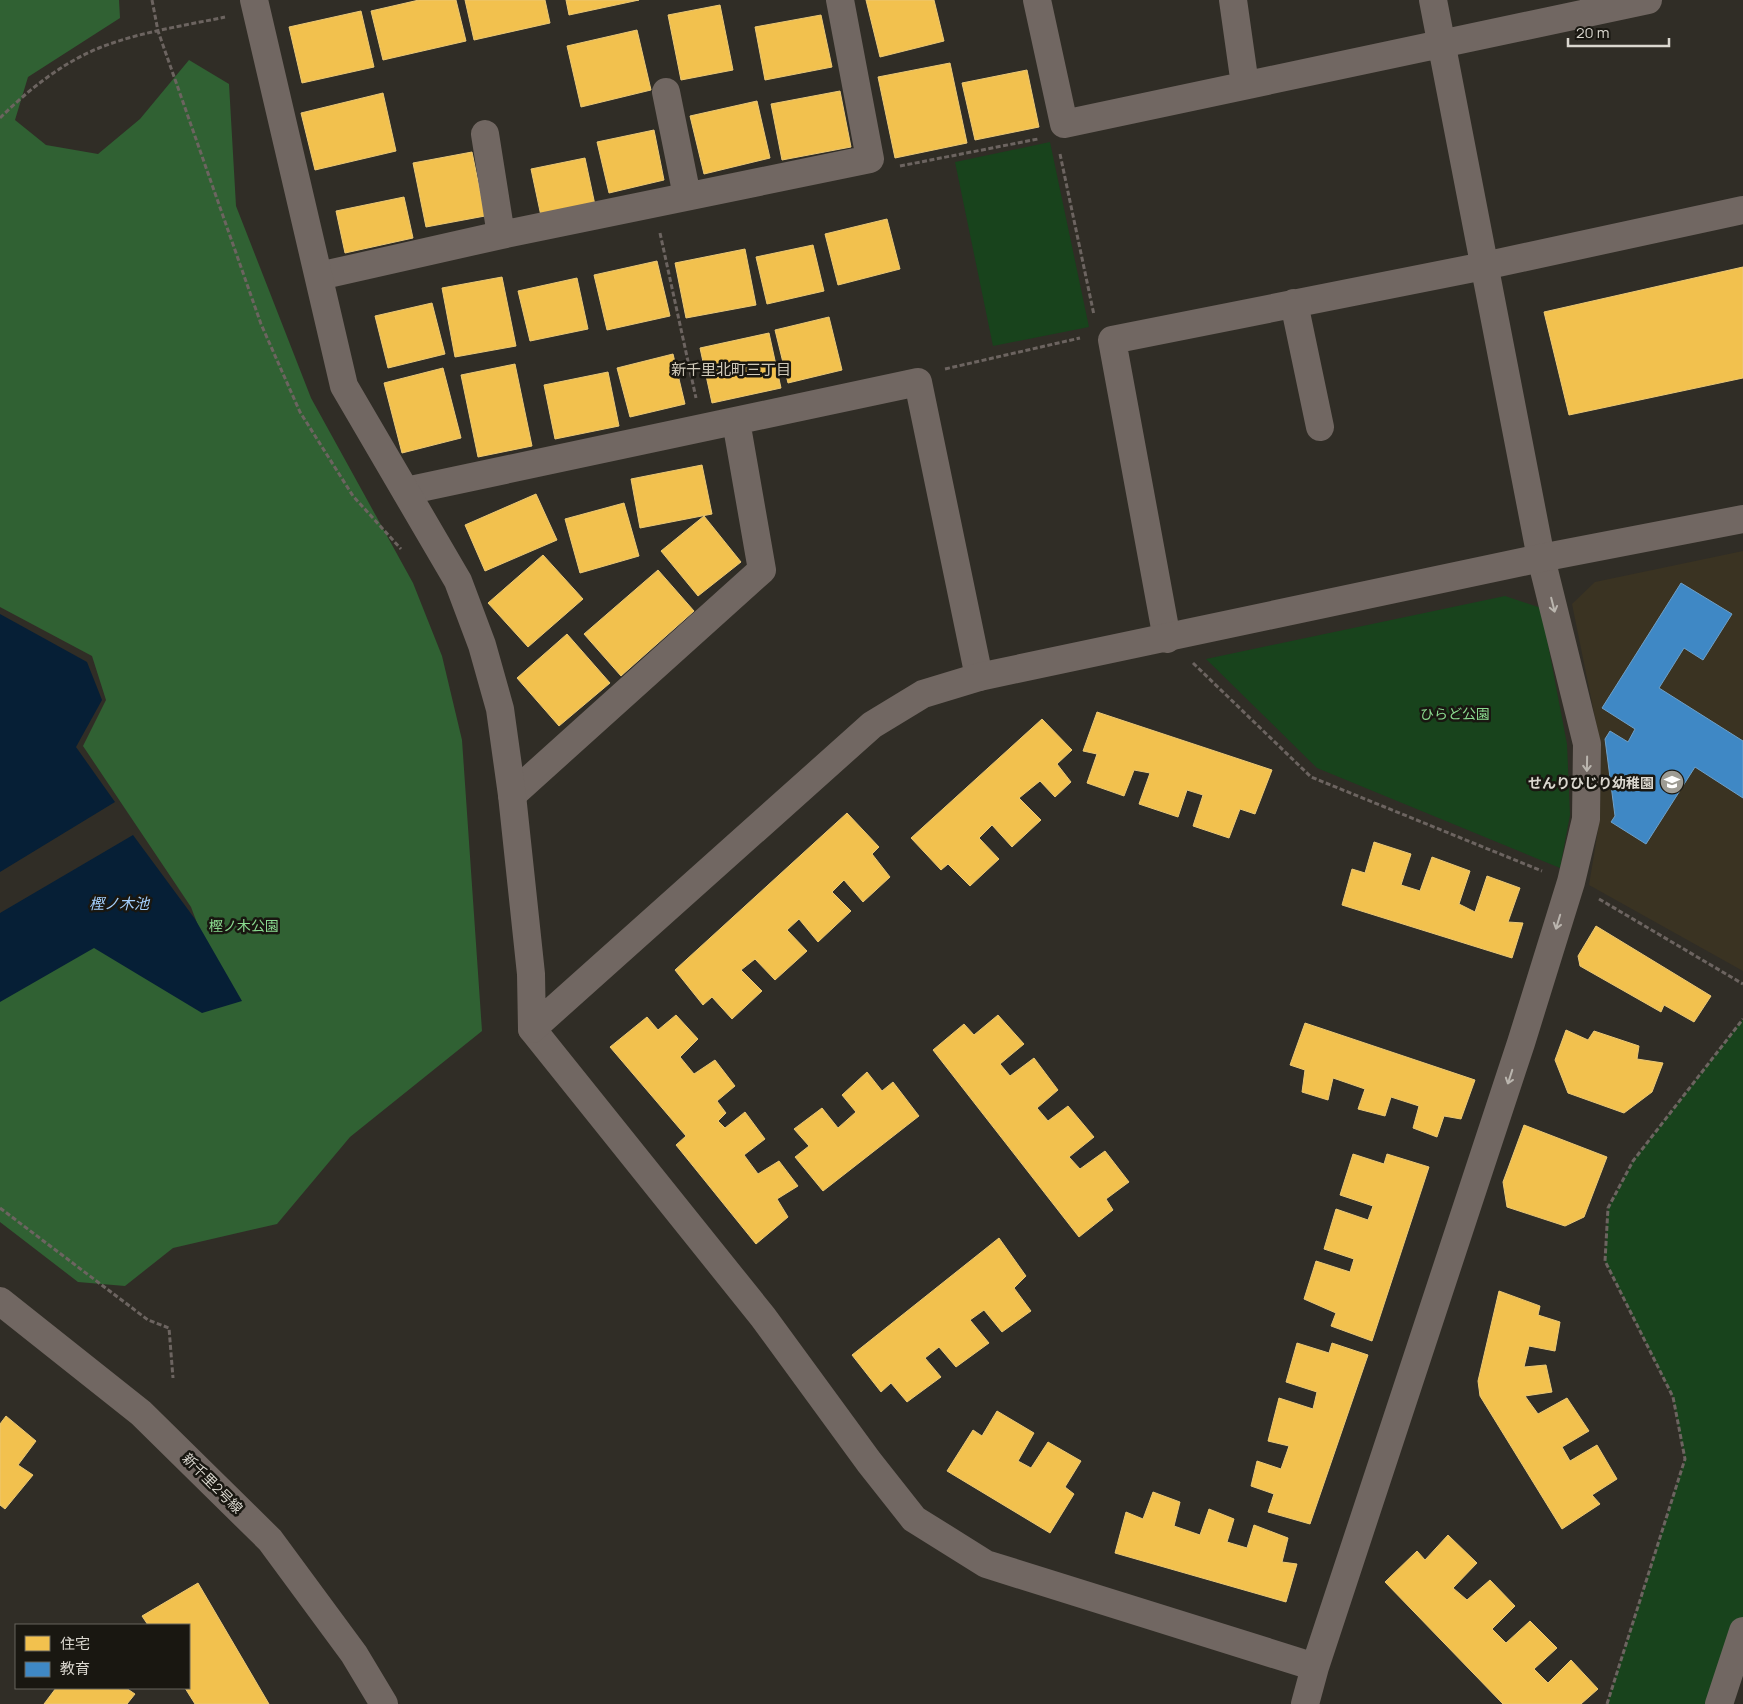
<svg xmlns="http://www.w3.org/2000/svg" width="1743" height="1704" font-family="Manrope,'Noto Sans JP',sans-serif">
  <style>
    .built { fill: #3a3322 }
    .green { fill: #18431c }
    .forest { fill: #306133 }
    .water { fill: #061f36 }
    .homes { fill: #f2c14e; stroke: #ebc875 }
    .schools { fill: #3f88c5; stroke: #6ea0c8 }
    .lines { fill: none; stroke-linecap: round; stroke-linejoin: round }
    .path { stroke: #6c6460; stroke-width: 3; stroke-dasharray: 5 2.5; stroke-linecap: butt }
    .minor { stroke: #716762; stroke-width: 28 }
    .tertiary { stroke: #716762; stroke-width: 28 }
    .oneway { stroke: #bab5ae }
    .labels { text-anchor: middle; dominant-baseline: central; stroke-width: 5; stroke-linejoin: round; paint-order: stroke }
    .park-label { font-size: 14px; fill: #8bdb90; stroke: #191711 }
    .poi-label { font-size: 14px; font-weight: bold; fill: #dad7cf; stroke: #191711; text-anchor: end }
    .street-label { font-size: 14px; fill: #dad7cf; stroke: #191711 }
    .neighbourhood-label { font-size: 15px; fill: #d0caba; stroke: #191711 }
    .water-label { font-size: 15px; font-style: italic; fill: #a4cffc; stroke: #191711 }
  </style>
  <rect width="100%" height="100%" fill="#302d26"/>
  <!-- built -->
  <path class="built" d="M 1743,551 L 1743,971 L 1589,885 L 1600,818 L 1601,747 L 1572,604 L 1595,582 Z"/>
  <!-- green -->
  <path class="green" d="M 1050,142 L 1089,327 L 993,346 L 955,162 Z
    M 1505,596 L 1541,608 L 1567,744 L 1570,815 L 1560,868 L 1317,768 L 1206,659 Z
    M 1743,1019 L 1743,1631 L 1719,1704 L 1607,1704 L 1685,1459 L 1673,1397 L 1605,1261 L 1608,1208 L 1633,1161 Z"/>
  <!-- forest -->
  <path class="forest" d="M 0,0 L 119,0 L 120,18 L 28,77 L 15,120 L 46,145 L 98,154 L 140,119 L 189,60 L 229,84 L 236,206 L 311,398 L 413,583 L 442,656 L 462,740 L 482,1031 L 350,1137 L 277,1224 L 173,1248 L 125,1286 L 78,1282 L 0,1222 L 0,996 L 95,931 L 219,981 L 191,907 L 83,746 L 106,700 L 92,656 L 0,607 Z"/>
  <!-- water -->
  <path class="water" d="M 0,614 L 87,662 L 102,700 L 76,747 L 115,802 L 0,872 Z
    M 133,835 L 195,919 L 242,1001 L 202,1013 L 94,948 L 0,1002 L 0,913 Z"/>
  <!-- homes -->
  <path class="homes" d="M 419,0 L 456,0 L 466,41 L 383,60 L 371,11 Z
    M 465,0 L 545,0 L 550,23 L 474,40 Z
    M 566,0 L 639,0 L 569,15 Z
    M 866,0 L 934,0 L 944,41 L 880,57 Z
    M 720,5 L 733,70 L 681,80 L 668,15 Z
    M 361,11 L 374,67 L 302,83 L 289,27 Z
    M 821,15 L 832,67 L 765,80 L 755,27 Z
    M 637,30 L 651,90 L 581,107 L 567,46 Z
    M 950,63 L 967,143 L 895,158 L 878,77 Z
    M 1027,70 L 1039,127 L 975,140 L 962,83 Z
    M 840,91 L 851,147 L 782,160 L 771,104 Z
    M 383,93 L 396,151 L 315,170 L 301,113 Z
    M 757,101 L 770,158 L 704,174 L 690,116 Z
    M 654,130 L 664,180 L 609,193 L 597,142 Z
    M 472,152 L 485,216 L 426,227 L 413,163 Z
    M 585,158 L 595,205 L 541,216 L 531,169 Z
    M 404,197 L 413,238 L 345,253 L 336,211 Z
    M 887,219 L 900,269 L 838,285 L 825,234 Z
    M 813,245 L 824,291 L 767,304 L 756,257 Z
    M 745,249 L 756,305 L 686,318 L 675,263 Z
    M 657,261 L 670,316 L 607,330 L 594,275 Z
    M 1743,267 L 1743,378 L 1569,415 L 1544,312 Z
    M 502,277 L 516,346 L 455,357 L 442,288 Z
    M 577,278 L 588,329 L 530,341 L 518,291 Z
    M 432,303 L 445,354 L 388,368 L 375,316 Z
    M 829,317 L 842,370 L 788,383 L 775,330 Z
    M 769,333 L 781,388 L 712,403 L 700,348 Z
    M 673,354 L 685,404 L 630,417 L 617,368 Z
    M 515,364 L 532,446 L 478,457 L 461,375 Z
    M 443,368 L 461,438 L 402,453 L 384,383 Z
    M 608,372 L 619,426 L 555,439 L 544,385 Z
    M 702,465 L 712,514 L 640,528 L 631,479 Z
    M 536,494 L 557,540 L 485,571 L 465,525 Z
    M 624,503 L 639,556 L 580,573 L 565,519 Z
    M 704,516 L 741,562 L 698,596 L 661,551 Z
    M 543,555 L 583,599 L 528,647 L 488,603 Z
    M 658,570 L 694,611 L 621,676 L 584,634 Z
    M 567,634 L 610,683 L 559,726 L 517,678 Z
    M 1097,712 L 1272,770 L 1255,814 L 1240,809 L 1229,838 L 1193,826 L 1203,795 L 1187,790 L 1178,817 L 1139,804 L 1150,773 L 1134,770 L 1124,796 L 1087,783 L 1097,754 L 1083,751 Z
    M 1042,719 L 1072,750 L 1057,764 L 1071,782 L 1055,797 L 1040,781 L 1019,798 L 1041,820 L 1012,847 L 992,825 L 979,838 L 999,859 L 970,886 L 948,864 L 941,870 L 911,838 Z
    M 847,813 L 879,847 L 872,854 L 890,877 L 863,902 L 844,880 L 832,892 L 851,911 L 818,942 L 799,919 L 787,930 L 807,951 L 775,980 L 755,959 L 741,970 L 762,991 L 732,1019 L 712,997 L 703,1005 L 675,970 Z
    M 1374,842 L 1411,854 L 1401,885 L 1420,891 L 1432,857 L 1470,871 L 1459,904 L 1475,912 L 1487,876 L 1520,888 L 1508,922 L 1523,923 L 1512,958 L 1342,905 L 1352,869 L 1365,873 Z
    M 1596,926 L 1711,996 L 1694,1022 L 1664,1005 L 1661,1012 L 1580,966 L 1578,956 Z
    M 676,1015 L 698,1039 L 680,1057 L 694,1074 L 715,1060 L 735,1086 L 717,1101 L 726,1113 L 718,1121 L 725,1128 L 745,1112 L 765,1139 L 744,1155 L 758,1174 L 779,1161 L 798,1186 L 777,1199 L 788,1217 L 756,1244 L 676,1145 L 686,1136 L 610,1047 L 647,1017 L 658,1030 Z
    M 998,1015 L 1024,1044 L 1000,1064 L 1010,1076 L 1034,1058 L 1058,1090 L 1037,1108 L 1048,1121 L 1068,1106 L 1094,1137 L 1069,1157 L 1080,1169 L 1105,1151 L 1129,1182 L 1106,1199 L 1113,1210 L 1079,1237 L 933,1050 L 964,1024 L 974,1035 Z
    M 1305,1023 L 1475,1080 L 1461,1119 L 1444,1116 L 1437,1137 L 1413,1128 L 1419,1106 L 1391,1097 L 1385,1116 L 1358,1109 L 1365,1089 L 1333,1078 L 1328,1100 L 1302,1092 L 1305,1070 L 1290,1065 Z
    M 1566,1030 L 1588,1040 L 1594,1031 L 1639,1046 L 1637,1059 L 1663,1063 L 1652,1092 L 1624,1113 L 1568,1093 L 1555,1060 Z
    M 867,1072 L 882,1091 L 893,1082 L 919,1116 L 823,1191 L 795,1157 L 809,1146 L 794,1129 L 822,1108 L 838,1128 L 856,1112 L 842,1095 Z
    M 1524,1125 L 1607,1157 L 1584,1217 L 1565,1226 L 1507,1207 L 1503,1182 Z
    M 1353,1154 L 1384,1164 L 1387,1154 L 1429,1167 L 1372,1341 L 1331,1326 L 1336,1313 L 1304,1299 L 1316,1261 L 1350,1272 L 1354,1259 L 1324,1249 L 1336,1209 L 1368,1220 L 1373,1206 L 1340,1195 Z
    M 999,1238 L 1026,1276 L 1014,1288 L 1031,1311 L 1002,1332 L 984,1310 L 970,1320 L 989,1343 L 956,1367 L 939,1347 L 925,1358 L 941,1377 L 907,1402 L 891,1383 L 881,1392 L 852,1355 Z
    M 1499,1291 L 1540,1306 L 1538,1315 L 1560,1322 L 1555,1351 L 1529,1346 L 1524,1367 L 1546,1365 L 1552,1392 L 1525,1396 L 1538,1414 L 1567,1398 L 1589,1431 L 1562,1447 L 1570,1461 L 1597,1445 L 1617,1479 L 1592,1495 L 1600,1504 L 1562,1529 L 1480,1396 L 1478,1381 Z
    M 1297,1343 L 1329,1353 L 1332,1343 L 1368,1355 L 1310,1524 L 1268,1512 L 1274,1494 L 1251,1486 L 1257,1461 L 1281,1469 L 1289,1446 L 1268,1441 L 1279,1398 L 1313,1409 L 1317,1392 L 1286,1382 Z
    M 997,1411 L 1034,1433 L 1018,1461 L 1031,1468 L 1048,1442 L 1081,1461 L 1065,1487 L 1074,1494 L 1050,1533 L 947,1471 L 973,1430 L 982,1436 Z
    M 6,1416 L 36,1441 L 18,1465 L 33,1475 L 5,1509 L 0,1505 L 0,1424 Z
    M 1153,1492 L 1180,1502 L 1174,1526 L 1200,1535 L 1209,1509 L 1234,1519 L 1227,1542 L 1247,1548 L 1254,1525 L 1288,1538 L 1282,1562 L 1297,1564 L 1286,1602 L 1115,1553 L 1126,1512 L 1143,1519 Z
    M 1448,1535 L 1477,1563 L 1453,1588 L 1467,1600 L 1490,1580 L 1515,1606 L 1492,1629 L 1506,1643 L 1530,1621 L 1557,1648 L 1534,1669 L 1548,1683 L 1571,1660 L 1598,1689 L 1581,1704 L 1503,1704 L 1385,1582 L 1417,1551 L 1425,1560 Z
    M 198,1583 L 269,1704 L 195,1704 L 185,1688 L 189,1688 L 189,1625 L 148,1625 L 142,1616 Z
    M 56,1688 L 126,1688 L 135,1694 L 127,1704 L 44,1704 Z"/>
  <!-- schools -->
  <path class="schools" d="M 1681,583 L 1732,614 L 1703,660 L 1684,648 L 1659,688 L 1743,741 L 1743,798 L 1695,767 L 1646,844 L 1611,822 L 1615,816 L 1605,739 L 1610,731 L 1628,742 L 1635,729 L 1602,708 Z"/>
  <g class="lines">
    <!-- path -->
    <path class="path" d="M 152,0 L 158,31 L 261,324 L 300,412 L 353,496 L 401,549
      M 0,118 C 28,90 62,63 99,48 C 139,32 183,26 225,17
      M 1060,154 L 1094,315
      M 900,166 L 1038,139
      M 660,233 L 696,398
      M 945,369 L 1080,338
      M 1193,663 L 1311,777 L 1542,871
      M 1599,899 L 1743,984
      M 0,1208 L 148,1320 L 169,1328 L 173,1378
      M 1607,1704 L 1685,1459 L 1673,1397 L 1605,1261 L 1608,1208 L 1633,1161 L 1743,1019"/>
    <!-- minor -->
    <path class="minor" d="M 1037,0 L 1064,124 L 1648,0
      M 1233,0 L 1245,85
      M 666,92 L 687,196
      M 485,134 L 501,235
      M 319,276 L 501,235 L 870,159 L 840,0
      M 1294,303 L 1320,427
      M 406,491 L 918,382 L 979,677
      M 1167,639 L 1112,340 L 1484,266 L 1743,210
      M 512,795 L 762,570 L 736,421
      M 532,1029 L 763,1317 L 869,1462 L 914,1519 L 986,1564 L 1315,1667
      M 1305,1704 L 1315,1667 L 1521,1043 L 1571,882 L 1586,819 L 1587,744 L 1541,558 L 1433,0"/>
    <!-- tertiary -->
    <path class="tertiary" d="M 254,0 L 344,386 L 458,581 L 482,645 L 500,709 L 512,795 L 531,974 L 532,1029 L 872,725 L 923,694 L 979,677 L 1541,558 L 1743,519
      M 0,1301 L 141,1413 L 270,1540 L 354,1654 L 384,1704
      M 1719,1704 L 1743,1631"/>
  </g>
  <!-- one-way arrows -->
  <defs><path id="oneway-shaft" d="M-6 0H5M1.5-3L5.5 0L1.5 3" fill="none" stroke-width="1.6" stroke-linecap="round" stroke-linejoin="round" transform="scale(1.25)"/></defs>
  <g class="oneway">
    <use href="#oneway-shaft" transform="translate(1553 605) rotate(76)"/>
    <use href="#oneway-shaft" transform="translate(1587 764) rotate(91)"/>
    <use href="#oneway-shaft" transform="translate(1558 922) rotate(107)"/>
    <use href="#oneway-shaft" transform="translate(1510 1077) rotate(108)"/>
  </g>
  <!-- icons -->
  <defs>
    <g id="school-disc" transform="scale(1.25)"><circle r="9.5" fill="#9e9c94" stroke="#191711"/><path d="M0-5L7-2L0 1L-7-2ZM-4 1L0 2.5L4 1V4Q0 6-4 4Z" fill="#fff"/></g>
  </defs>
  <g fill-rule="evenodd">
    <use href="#school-disc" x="1672" y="782"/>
  </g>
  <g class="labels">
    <!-- park labels -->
    <g class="park-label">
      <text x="1455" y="713">ひらど公園</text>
      <text x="244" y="925">樫ノ木公園</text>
    </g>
    <!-- poi labels -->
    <g class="poi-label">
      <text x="1654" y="782">せんりひじり幼稚園</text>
    </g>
    <!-- street labels -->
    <g class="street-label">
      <text transform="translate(213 1483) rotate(45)">新千里2号線</text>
    </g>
    <!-- neighbourhood labels -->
    <g class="neighbourhood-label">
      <text x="731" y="369">新千里北町三丁目</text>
    </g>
    <!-- water labels -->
    <g class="water-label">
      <text x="119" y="903">樫ノ木池</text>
    </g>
  </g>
  <!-- legend -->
  <rect x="15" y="1624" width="175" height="65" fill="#191711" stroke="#66645d"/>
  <rect x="25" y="1636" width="25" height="15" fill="#f2c14e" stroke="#66645d"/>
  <text x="60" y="1649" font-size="15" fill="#dad7cf">住宅</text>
  <rect x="25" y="1662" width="25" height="15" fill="#3f88c5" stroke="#66645d"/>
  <text x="60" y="1674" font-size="15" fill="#dad7cf">教育</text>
  <!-- scale -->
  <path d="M1568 38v8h101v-8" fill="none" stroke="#dad7cf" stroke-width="2.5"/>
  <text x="1576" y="38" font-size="15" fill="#dad7cf" stroke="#191711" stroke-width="4" paint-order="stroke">20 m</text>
</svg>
